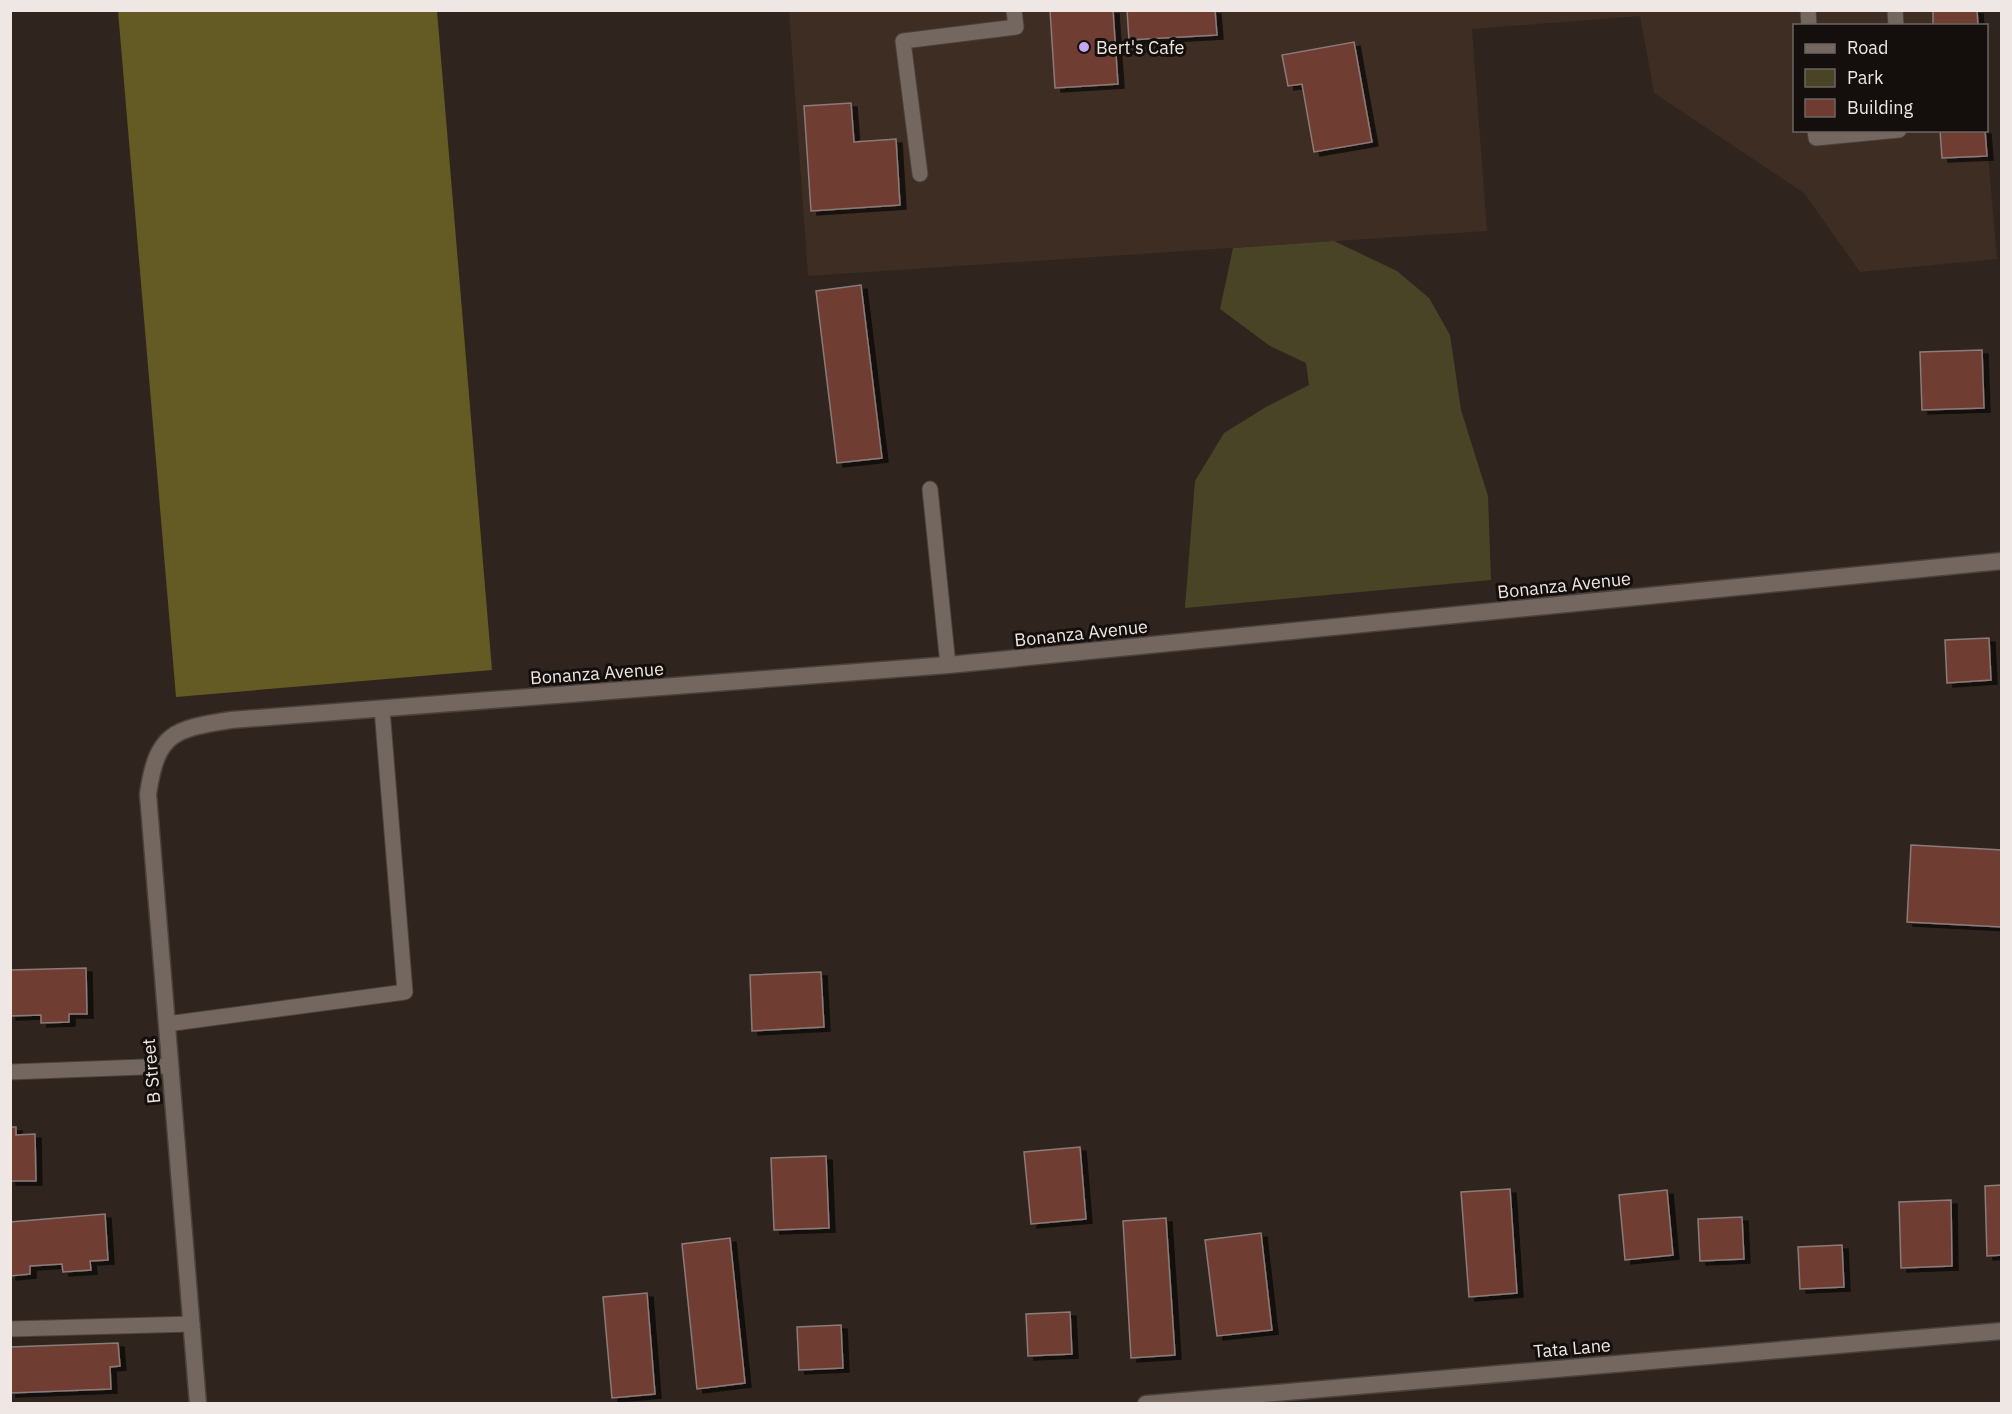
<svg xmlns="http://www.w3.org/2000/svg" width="2012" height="1414" font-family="'IBM Plex Sans',sans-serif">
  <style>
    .built { fill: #3d2d23 }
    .green { fill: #4a4426 }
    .forest { fill: #645a23 }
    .building { fill: #703c32; stroke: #8b7b78; stroke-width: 1.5; filter: url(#shadow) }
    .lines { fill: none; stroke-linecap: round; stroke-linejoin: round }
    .service-casing { stroke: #4b423d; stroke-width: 17 }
    .minor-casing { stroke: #4b423d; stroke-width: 19 }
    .service { stroke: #73675f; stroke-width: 15 }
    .minor { stroke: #73675f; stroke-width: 16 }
    .poi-dot { fill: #c4a7f1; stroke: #140f0c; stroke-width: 2 }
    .labels { text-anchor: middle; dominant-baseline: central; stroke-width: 6; stroke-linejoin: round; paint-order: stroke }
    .poi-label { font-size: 18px; fill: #eee7e3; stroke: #140f0c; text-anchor: start }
    .street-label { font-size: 18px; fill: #eee7e3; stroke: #140f0c }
  </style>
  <defs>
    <filter id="shadow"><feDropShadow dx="6" dy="4" stdDeviation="0" flood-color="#0009"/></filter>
  </defs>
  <rect width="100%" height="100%" fill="#2f251e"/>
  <!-- built -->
  <path class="built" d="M 789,11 L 1976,11 L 1978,25 L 1794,26 L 1794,130 L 1986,131 L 1997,259 L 1860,272 L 1804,193 L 1654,93 L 1640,16 L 1472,29 L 1487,231 L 808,276 Z"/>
  <!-- green -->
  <path class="green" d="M 1334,241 L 1397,271 L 1429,298 L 1450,335 L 1461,410 L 1488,496 L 1491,580 L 1185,608 L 1195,481 L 1224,433 L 1266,407 L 1309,385 L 1306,363 L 1270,346 L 1220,309 L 1233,248 Z"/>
  <!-- forest -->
  <path class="forest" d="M 118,11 L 437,11 L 492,670 L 176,697 Z"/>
  <!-- building -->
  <path class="building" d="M 1050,10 L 1113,10 L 1118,84 L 1055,88 Z
    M 1127,10 L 1215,10 L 1217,35 L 1129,40 Z
    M 1933,10 L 1977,10 L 1978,26 L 1933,26 Z
    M 1354,42 L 1372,142 L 1314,152 L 1302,84 L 1288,86 L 1282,55 Z
    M 851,103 L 854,142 L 896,139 L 900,205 L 811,211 L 804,106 Z
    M 1940,130 L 1985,130 L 1987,156 L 1942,158 Z
    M 861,285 L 882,458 L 837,463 L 816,291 Z
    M 1982,350 L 1984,408 L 1922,410 L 1920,352 Z
    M 1989,638 L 1991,680 L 1947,683 L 1945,640 Z
    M 1911,845 L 2002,850 L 2002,927 L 1907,922 Z
    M 86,968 L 87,1014 L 69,1014 L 69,1022 L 41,1023 L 41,1015 L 10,1016 L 10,970 Z
    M 821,972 L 824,1027 L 752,1031 L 750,975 Z
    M 10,1127 L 16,1127 L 16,1135 L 35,1134 L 36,1181 L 10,1181 Z
    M 1080,1147 L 1086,1219 L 1031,1224 L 1024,1152 Z
    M 826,1156 L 829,1228 L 774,1230 L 771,1158 Z
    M 2002,1185 L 2002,1255 L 1987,1256 L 1985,1186 Z
    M 1510,1189 L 1517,1293 L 1469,1297 L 1461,1192 Z
    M 1667,1190 L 1673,1255 L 1625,1260 L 1619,1195 Z
    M 1951,1200 L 1952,1266 L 1901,1268 L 1899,1202 Z
    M 105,1214 L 108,1260 L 90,1261 L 91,1270 L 63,1272 L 62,1264 L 30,1266 L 30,1274 L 10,1276 L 10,1222 Z
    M 1742,1217 L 1744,1259 L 1700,1261 L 1698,1219 Z
    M 1166,1218 L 1175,1355 L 1131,1358 L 1123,1221 Z
    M 1261,1233 L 1272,1330 L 1217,1336 L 1205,1240 Z
    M 730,1238 L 745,1383 L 697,1389 L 682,1244 Z
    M 1842,1245 L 1844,1287 L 1800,1289 L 1798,1247 Z
    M 647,1293 L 655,1394 L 612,1398 L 603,1297 Z
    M 1070,1312 L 1072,1354 L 1028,1356 L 1026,1314 Z
    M 841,1325 L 843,1368 L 799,1370 L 797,1327 Z
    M 118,1343 L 120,1366 L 110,1367 L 111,1389 L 10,1393 L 10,1347 Z"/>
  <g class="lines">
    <!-- service casing -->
    <g class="service-casing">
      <path id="service" d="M 1808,10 L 1809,26
        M 1895,10 L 1896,26
        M 1815,130 L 1816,138 L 1899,130
        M 920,174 L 903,41 L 1016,27 L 1014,10
        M 930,489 L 948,665
        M 167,1024 L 405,992 L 382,709
        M 10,1072 L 170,1066
        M 10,1329 L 192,1324"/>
    </g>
    <!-- minor casing -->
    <g class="minor-casing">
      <path id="minor" d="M 198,1404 L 148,794 C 157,733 173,729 231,720 L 948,665 L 2002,561
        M 1146,1404 L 2002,1331"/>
    </g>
    <!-- service -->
    <use href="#service" class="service"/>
    <!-- minor -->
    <use href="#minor" class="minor"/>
  </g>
  <!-- markers -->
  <circle class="poi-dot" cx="1084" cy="47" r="6"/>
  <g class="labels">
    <!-- poi labels -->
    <g class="poi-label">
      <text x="1096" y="47">Bert's Cafe</text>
    </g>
    <!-- street labels -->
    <g class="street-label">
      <text transform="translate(1564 585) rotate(-6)">Bonanza Avenue</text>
      <text transform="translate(1081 633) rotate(-6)">Bonanza Avenue</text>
      <text transform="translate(597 673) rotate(-4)">Bonanza Avenue</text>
      <text transform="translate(151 1071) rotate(-95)">B Street</text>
      <text transform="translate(1572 1348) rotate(-5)">Tata Lane</text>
    </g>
  </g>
  <!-- border -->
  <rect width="2012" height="1414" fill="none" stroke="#eee7e3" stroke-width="24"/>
  <!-- legend -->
  <rect x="1793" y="24" width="195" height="108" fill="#140f0c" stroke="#6b6562" stroke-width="1.5"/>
  <rect x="1805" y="44" width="30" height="9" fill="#73675f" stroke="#6b6562" stroke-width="1.5"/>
  <text x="1847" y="54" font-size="18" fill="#eee7e3">Road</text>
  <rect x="1805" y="69" width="30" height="18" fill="#4a4426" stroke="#6b6562" stroke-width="1.5"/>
  <text x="1847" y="84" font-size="18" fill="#eee7e3">Park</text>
  <rect x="1805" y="99" width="30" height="18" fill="#703c32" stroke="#6b6562" stroke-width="1.5"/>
  <text x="1847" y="114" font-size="18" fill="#eee7e3">Building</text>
</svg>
